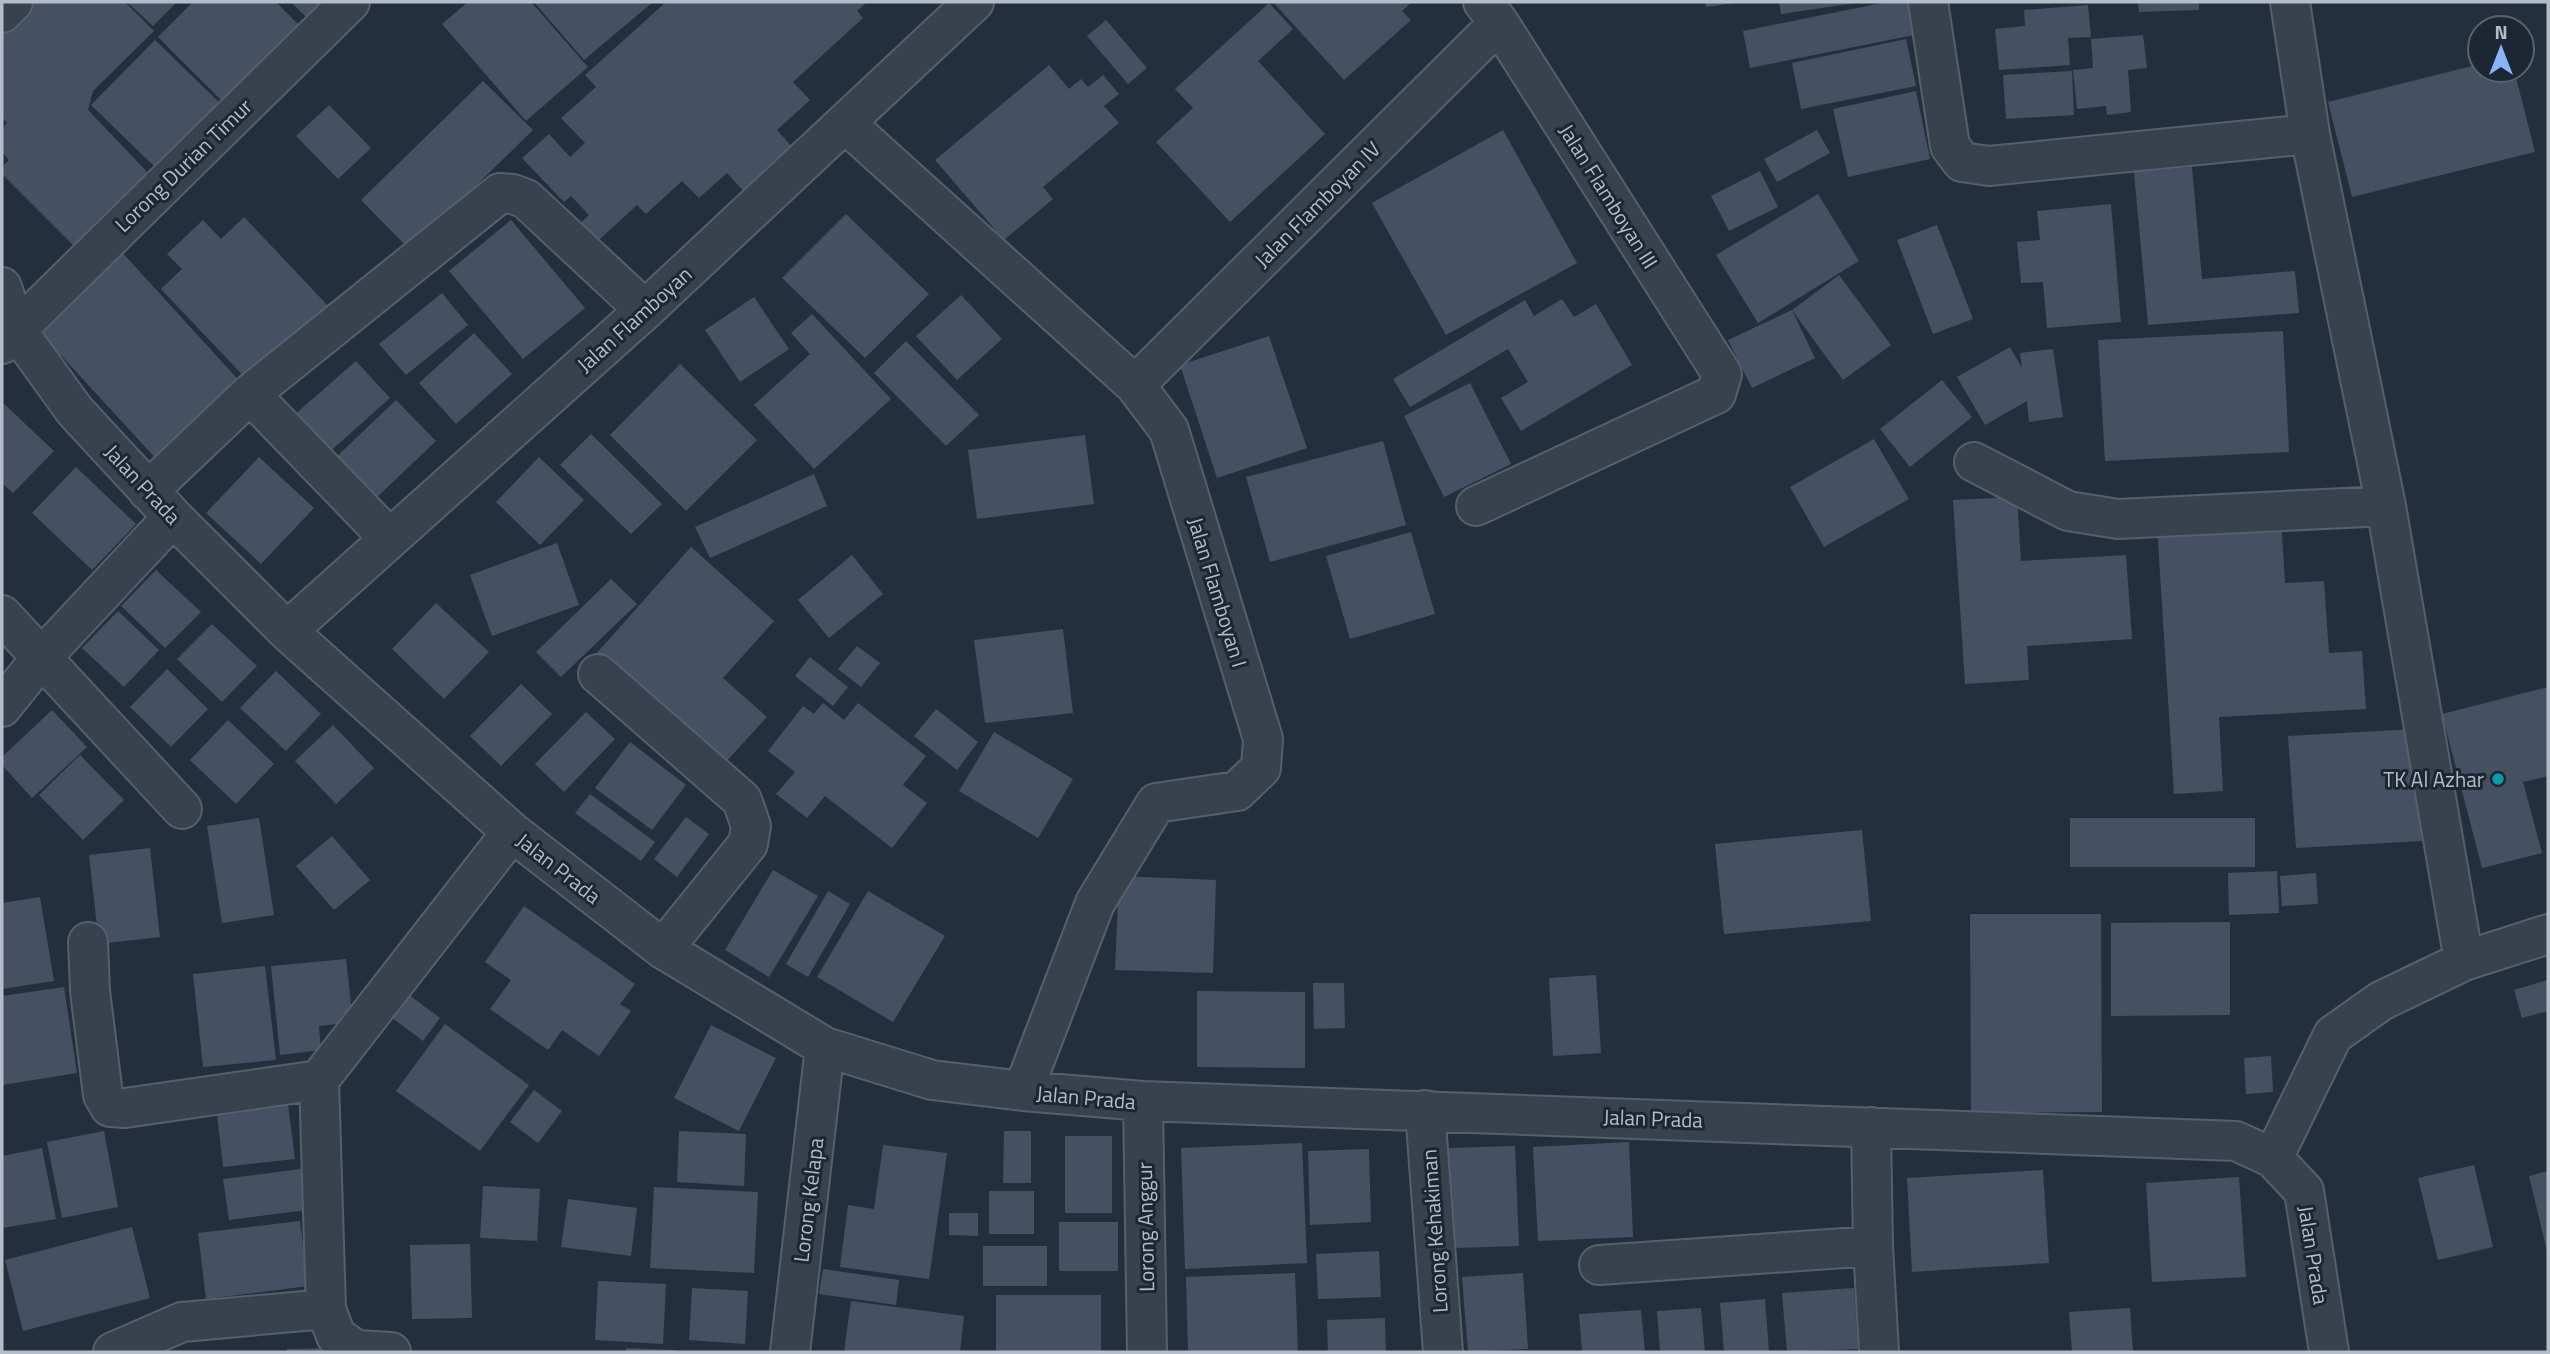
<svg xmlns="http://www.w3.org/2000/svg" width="2550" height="1354" font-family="'Titillium Web',sans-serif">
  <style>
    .building { fill: #455162 }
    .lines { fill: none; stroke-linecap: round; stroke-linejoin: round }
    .minor-casing { stroke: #565f6c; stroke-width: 42 }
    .minor { stroke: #38414e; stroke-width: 38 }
    .culture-dot { fill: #0f9aa8; stroke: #1d2633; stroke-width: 2.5 }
    .labels { text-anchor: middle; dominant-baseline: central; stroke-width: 6; stroke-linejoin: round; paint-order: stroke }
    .street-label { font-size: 21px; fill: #b4bcc9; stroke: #1d2633 }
    .poi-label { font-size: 21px; fill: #b4bcc9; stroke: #1d2633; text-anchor: end }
  </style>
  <rect width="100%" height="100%" fill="#242f3e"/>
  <!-- building -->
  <path class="building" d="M 23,2 L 125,2 L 154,31 L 93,91 L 88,110 L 150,175 L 79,251 L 2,174 L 2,167 L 9,160 L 2,152 L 2,129 L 7,123 L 2,118 L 2,24 Z
    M 127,2 L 177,2 L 153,26 Z
    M 193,2 L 276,2 L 303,29 L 226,105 L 158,37 Z
    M 291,2 L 328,2 L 309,20 Z
    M 468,2 L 531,2 L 588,67 L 526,121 L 442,24 Z
    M 534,2 L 653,2 L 584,60 Z
    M 666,2 L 867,2 L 857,11 L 863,18 L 793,82 L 810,100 L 777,130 L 794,149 L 746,194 L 727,173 L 699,198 L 682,181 L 646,214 L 637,205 L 589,249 L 572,231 L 589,215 L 571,196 L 564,202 L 522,158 L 549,134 L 570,157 L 585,143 L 561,118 L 596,87 L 585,75 Z
    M 1273,2 L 1412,2 L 1402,11 L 1411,20 L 1344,80 Z
    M 1705,2 L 1735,2 L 1735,3 L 1706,7 Z
    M 1779,2 L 1855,2 L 1855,3 L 1781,14 Z
    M 1887,2 L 1912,2 L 1919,34 L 1750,68 L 1743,31 Z
    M 2138,2 L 2199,2 L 2199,10 L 2139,12 Z
    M 1269,3 L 1293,29 L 1258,61 L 1325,134 L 1230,222 L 1156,142 L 1193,108 L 1175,89 Z
    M 2088,5 L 2091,37 L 2068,38 L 2070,65 L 1999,70 L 1995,29 L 2025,26 L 2024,10 Z
    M 1106,20 L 1147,68 L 1128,84 L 1087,36 Z
    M 2143,35 L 2147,68 L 2128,70 L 2131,112 L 2107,115 L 2106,106 L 2077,109 L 2073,70 L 2093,68 L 2091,39 Z
    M 1906,39 L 1916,86 L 1801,109 L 1792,63 Z
    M 155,40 L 223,106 L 159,171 L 91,105 Z
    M 2480,64 L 2480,70 L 2514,70 L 2535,152 L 2352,197 L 2328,102 Z
    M 1049,65 L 1069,89 L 1081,79 L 1088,87 L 1103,75 L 1119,94 L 1104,106 L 1119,123 L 1043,187 L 1053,199 L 1004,240 L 935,160 Z
    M 2072,71 L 2074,115 L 2006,119 L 2003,75 Z
    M 483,81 L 533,130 L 410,250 L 361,200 Z
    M 1916,91 L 1930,159 L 1848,177 L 1833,109 Z
    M 329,105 L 371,148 L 338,179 L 296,136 Z
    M 1503,130 L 1577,263 L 1446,335 L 1372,203 Z
    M 1817,130 L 1830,153 L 1777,182 L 1764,159 Z
    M 2192,167 L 2202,279 L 2295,271 L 2299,313 L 2148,325 L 2134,172 Z
    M 1760,171 L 1778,207 L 1729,231 L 1711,196 Z
    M 1818,194 L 1859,261 L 1758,323 L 1716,255 Z
    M 2111,204 L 2121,322 L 2047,328 L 2043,282 L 2021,283 L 2017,242 L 2040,240 L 2037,211 Z
    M 846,214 L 929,294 L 865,358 L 782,278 Z
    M 244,217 L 332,310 L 251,384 L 161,289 L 182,269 L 167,254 L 203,220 L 221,239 Z
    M 511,220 L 585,308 L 523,359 L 449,271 Z
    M 1937,225 L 1973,319 L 1933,334 L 1897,240 Z
    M 120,250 L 244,386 L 159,462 L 35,327 Z
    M 1839,275 L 1891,345 L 1843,380 L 1792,310 Z
    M 442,293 L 468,325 L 406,375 L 379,344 Z
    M 961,295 L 1002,339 L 957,380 L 916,336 Z
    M 754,297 L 789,349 L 740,382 L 705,330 Z
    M 1562,299 L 1574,317 L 1596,304 L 1632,365 L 1521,431 L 1501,398 L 1528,382 L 1508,349 L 1410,407 L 1393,379 L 1525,300 L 1534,316 Z
    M 1792,310 L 1815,358 L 1752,388 L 1728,340 Z
    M 812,314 L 891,399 L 814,469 L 754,405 L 810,354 L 791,333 Z
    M 2283,331 L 2289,452 L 2105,461 L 2098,340 Z
    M 474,333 L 512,374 L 456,424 L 419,383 Z
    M 1269,336 L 1307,448 L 1217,478 L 1180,365 Z
    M 906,341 L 979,415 L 946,446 L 874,373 Z
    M 2010,347 L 2022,368 L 2020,353 L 2053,349 L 2063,417 L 2029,422 L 2027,401 L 1985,425 L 1957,377 Z
    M 356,361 L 390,398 L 327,454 L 293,416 Z
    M 680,364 L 757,440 L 686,511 L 610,435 Z
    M 1942,380 L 1972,417 L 1910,467 L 1880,429 Z
    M 1470,383 L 1511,464 L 1444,497 L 1404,416 Z
    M 396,400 L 436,441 L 372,502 L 332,461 Z
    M 2,402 L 54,451 L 13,493 L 2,483 Z
    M 591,434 L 662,504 L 631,534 L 560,465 Z
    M 1085,435 L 1094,504 L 977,519 L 968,450 Z
    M 1874,439 L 1909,499 L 1824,547 L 1790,487 Z
    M 1383,441 L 1406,525 L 1270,562 L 1246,477 Z
    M 259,457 L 314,508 L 261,564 L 206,513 Z
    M 539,457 L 584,500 L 540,545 L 496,502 Z
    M 76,467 L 136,524 L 92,570 L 32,513 Z
    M 814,474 L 827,506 L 710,558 L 695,527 Z
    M 2017,497 L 2021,561 L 2126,555 L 2132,639 L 2027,646 L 2029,680 L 1965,684 L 1953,500 Z
    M 2281,519 L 2285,583 L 2324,581 L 2329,653 L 2362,651 L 2366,709 L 2219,717 L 2223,791 L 2174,794 L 2157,526 Z
    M 1411,532 L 1435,614 L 1350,639 L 1326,556 Z
    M 557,543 L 579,605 L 492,636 L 470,575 Z
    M 691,547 L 774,621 L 723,678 L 767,717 L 722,766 L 596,654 Z
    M 852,555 L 883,594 L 829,638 L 798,600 Z
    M 156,570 L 201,612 L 165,648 L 121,606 Z
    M 611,579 L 637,604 L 561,677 L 536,652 Z
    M 436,603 L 489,652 L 444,699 L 392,649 Z
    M 118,611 L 159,650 L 124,687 L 82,648 Z
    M 212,624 L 257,666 L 222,702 L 177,659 Z
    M 1063,629 L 1073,713 L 985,723 L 974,640 Z
    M 857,646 L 880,663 L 861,687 L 838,669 Z
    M 810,657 L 848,687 L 833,706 L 795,676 Z
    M 167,669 L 208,709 L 171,747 L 130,707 Z
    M 276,671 L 321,714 L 286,751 L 240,708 Z
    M 521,684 L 552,714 L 501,766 L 470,736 Z
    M 2548,687 L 2548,776 L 2523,782 L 2542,853 L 2482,868 L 2442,714 Z
    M 823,703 L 844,720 L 858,703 L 926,756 L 903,785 L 927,803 L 892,848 L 825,796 L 807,818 L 776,794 L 795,772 L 768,751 L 803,706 L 814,714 Z
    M 936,709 L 978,742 L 957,770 L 914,736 Z
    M 52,710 L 87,747 L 32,798 L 2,765 L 2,757 Z
    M 586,712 L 615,739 L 564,792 L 535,764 Z
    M 228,720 L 274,764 L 236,804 L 190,760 Z
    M 333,725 L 374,768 L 336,804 L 295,761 Z
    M 2415,729 L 2422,841 L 2296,848 L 2288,736 Z
    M 994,732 L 1073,779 L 1038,838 L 959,791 Z
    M 630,742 L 686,785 L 652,830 L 595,788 Z
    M 80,755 L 124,800 L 83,840 L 39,795 Z
    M 590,794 L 655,842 L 641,861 L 575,813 Z
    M 686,817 L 709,834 L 677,877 L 654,859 Z
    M 259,818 L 274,915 L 222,923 L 207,826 Z
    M 2070,818 L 2255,818 L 2255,867 L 2070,867 Z
    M 1862,830 L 1871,921 L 1724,934 L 1715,844 Z
    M 332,836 L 370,880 L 334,910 L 296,866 Z
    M 150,848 L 160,937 L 99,944 L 89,855 Z
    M 773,870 L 818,896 L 769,977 L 725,950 Z
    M 2277,871 L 2279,913 L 2229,915 L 2228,873 Z
    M 2316,873 L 2318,904 L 2282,906 L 2280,876 Z
    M 1119,876 L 1216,880 L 1213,973 L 1115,970 Z
    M 828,891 L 850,904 L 808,977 L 786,964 Z
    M 868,891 L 945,936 L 893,1022 L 817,977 Z
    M 40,897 L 54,981 L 2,989 L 2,903 Z
    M 524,906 L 635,984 L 620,1004 L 631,1011 L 599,1056 L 562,1030 L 548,1050 L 490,1009 L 511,980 L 485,962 Z
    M 1970,914 L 2101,914 L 2102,1112 L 1971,1113 Z
    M 2230,922 L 2230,1015 L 2111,1016 L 2111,923 Z
    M 346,959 L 353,1022 L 319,1026 L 321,1050 L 280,1055 L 271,966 Z
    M 265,966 L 276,1060 L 203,1067 L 193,974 Z
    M 1596,975 L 1601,1053 L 1553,1056 L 1549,978 Z
    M 2548,980 L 2548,1011 L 2522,1018 L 2514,990 Z
    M 1313,983 L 1344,983 L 1345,1028 L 1314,1029 Z
    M 64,987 L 77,1073 L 2,1085 L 2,996 Z
    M 1197,991 L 1305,992 L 1305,1068 L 1197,1067 Z
    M 408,994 L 440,1018 L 423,1041 L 391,1017 Z
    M 445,1024 L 529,1085 L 480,1151 L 396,1091 Z
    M 711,1025 L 776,1058 L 739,1131 L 674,1098 Z
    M 2271,1056 L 2273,1092 L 2246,1094 L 2244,1058 Z
    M 534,1090 L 562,1111 L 538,1143 L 510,1122 Z
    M 287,1097 L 295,1159 L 223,1167 L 216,1106 Z
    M 104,1131 L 118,1207 L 62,1218 L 47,1142 Z
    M 679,1131 L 746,1134 L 744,1186 L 677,1182 Z
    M 1004,1131 L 1031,1131 L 1031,1183 L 1003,1183 Z
    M 1065,1136 L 1112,1136 L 1112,1213 L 1065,1213 Z
    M 1629,1142 L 1633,1237 L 1538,1241 L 1533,1147 Z
    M 1302,1143 L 1307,1263 L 1185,1269 L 1181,1148 Z
    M 883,1145 L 947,1153 L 929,1279 L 840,1267 L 848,1205 L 874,1209 Z
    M 1515,1146 L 1519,1246 L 1453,1248 L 1448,1148 Z
    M 42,1148 L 56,1219 L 2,1228 L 2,1156 Z
    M 1369,1149 L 1371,1222 L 1310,1225 L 1308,1151 Z
    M 2474,1165 L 2493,1247 L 2438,1260 L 2418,1178 Z
    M 308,1168 L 314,1209 L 229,1220 L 223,1179 Z
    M 2043,1170 L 2049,1263 L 1912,1272 L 1907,1178 Z
    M 2548,1171 L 2548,1251 L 2547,1251 L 2529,1176 Z
    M 2239,1177 L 2246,1277 L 2152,1282 L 2146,1183 Z
    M 483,1186 L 540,1189 L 537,1241 L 480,1238 Z
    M 654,1187 L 758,1192 L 754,1273 L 650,1268 Z
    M 989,1191 L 1034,1191 L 1034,1234 L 989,1234 Z
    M 568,1199 L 637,1208 L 631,1256 L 561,1247 Z
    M 949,1213 L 978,1213 L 978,1236 L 949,1235 Z
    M 300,1221 L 308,1286 L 206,1299 L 198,1233 Z
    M 1059,1222 L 1118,1222 L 1118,1271 L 1059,1271 Z
    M 132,1227 L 150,1298 L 23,1331 L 5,1260 Z
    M 470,1244 L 472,1318 L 412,1319 L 410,1245 Z
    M 983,1246 L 1047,1246 L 1047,1286 L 983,1286 Z
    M 1379,1251 L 1381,1297 L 1318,1299 L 1316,1254 Z
    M 823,1269 L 899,1280 L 896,1305 L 819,1294 Z
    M 1295,1273 L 1298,1352 L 1188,1352 L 1186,1277 Z
    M 1523,1273 L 1528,1349 L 1468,1352 L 1462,1277 Z
    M 598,1281 L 666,1284 L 663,1344 L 595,1340 Z
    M 692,1288 L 748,1291 L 745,1344 L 689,1340 Z
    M 1854,1288 L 1858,1349 L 1787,1352 L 1782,1293 Z
    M 996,1295 L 1101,1295 L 1101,1352 L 996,1352 Z
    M 1765,1299 L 1769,1352 L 1724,1352 L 1720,1303 Z
    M 851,1301 L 964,1316 L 960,1352 L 844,1352 Z
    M 1701,1308 L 1705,1352 L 1660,1352 L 1657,1311 Z
    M 2130,1308 L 2133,1352 L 2072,1352 L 2069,1312 Z
    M 1641,1310 L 1645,1352 L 1582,1352 L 1579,1314 Z
    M 1385,1318 L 1386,1352 L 1328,1352 L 1327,1320 Z
    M 342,1348 L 342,1352 L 287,1352 L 287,1349 Z
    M 626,1348 L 675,1350 L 675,1352 L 626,1352 Z"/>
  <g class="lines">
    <!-- minor casing -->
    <g class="minor-casing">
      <path id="minor" d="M 1928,2 L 1950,146 L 1962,162 L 1989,166 L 2310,134
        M 2290,2 L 2310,134 L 2386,506 L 2464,961
        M 2,13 L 13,2
        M 845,123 L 1135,385 L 1169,430 L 1263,739 L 1261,768 L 1237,791 L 1156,803 L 1095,903 L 1023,1091
        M 2,287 L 15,328 L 75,411 L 173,517 L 287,631 L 512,832 L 663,949 L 825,1047 L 932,1080 L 1023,1091 L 1143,1101 L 2236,1141 L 2273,1158 L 2304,1191 L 2329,1352
        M 2,344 L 350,2
        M 1135,385 L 1499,23
        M 250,394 L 389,538
        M 1974,462 L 2068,511 L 2118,519 L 2386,506
        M 148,491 L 250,394 L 500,193 L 513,194 L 526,199 L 645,310
        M 1476,506 L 1716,394 L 1722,374 L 1499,23 L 1483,2
        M 2,615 L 182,809
        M 287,631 L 645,310 L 974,2
        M 598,674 L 742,800 L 751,826 L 748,844 L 663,949
        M 2,707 L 42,657 L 173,517
        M 88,942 L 90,991 L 103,1095 L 110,1107 L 125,1108 L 319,1080 L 512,832
        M 319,1080 L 326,1309 L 336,1336 L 356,1350 L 391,1352
        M 1143,1101 L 1147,1352
        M 1425,1110 L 1443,1352
        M 1871,1127 L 1873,1246 L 1879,1352
        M 2273,1158 L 2333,1035 L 2381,1001 L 2464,961 L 2548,934
        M 1599,1265 L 1873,1246
        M 113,1352 L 182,1322 L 326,1309
        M 790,1352 L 825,1047"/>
    </g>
    <!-- minor -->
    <use href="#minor" class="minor"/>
  </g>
  <!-- markers -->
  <circle class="culture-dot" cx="2498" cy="779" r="7"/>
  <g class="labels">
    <!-- street labels -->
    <g class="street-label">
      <text transform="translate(183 165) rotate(-44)">Lorong Durian Timur</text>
      <text transform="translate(1609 196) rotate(58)">Jalan Flamboyan III</text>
      <text transform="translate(1317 204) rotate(-45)">Jalan Flamboyan IV</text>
      <text transform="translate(634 319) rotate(-42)">Jalan Flamboyan</text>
      <text transform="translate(143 484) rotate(47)">Jalan Prada</text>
      <text transform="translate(1218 592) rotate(73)">Jalan Flamboyan I</text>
      <text transform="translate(559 868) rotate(38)">Jalan Prada</text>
      <text transform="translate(1086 1097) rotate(5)">Jalan Prada</text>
      <text transform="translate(1653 1118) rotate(2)">Jalan Prada</text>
      <text transform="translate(808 1200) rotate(-83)">Lorong Kelapa</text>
      <text transform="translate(1145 1227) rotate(-91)">Lorong Anggur</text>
      <text transform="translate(1434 1231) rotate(-94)">Lorong Kehakiman</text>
      <text transform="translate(2314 1255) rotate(81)">Jalan Prada</text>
    </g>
    <!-- poi labels -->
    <g class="poi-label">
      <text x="2484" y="779">TK Al Azhar</text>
    </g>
  </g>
  <!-- border -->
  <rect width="2550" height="1354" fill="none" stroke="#b4bcc9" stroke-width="7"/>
  <!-- north arrow -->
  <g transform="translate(2501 49)"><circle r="33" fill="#1d2633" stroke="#59626f" stroke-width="2"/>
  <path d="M0-5L12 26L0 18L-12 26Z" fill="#8ab4f8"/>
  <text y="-10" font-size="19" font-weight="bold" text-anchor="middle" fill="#b4bcc9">N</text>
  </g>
</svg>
